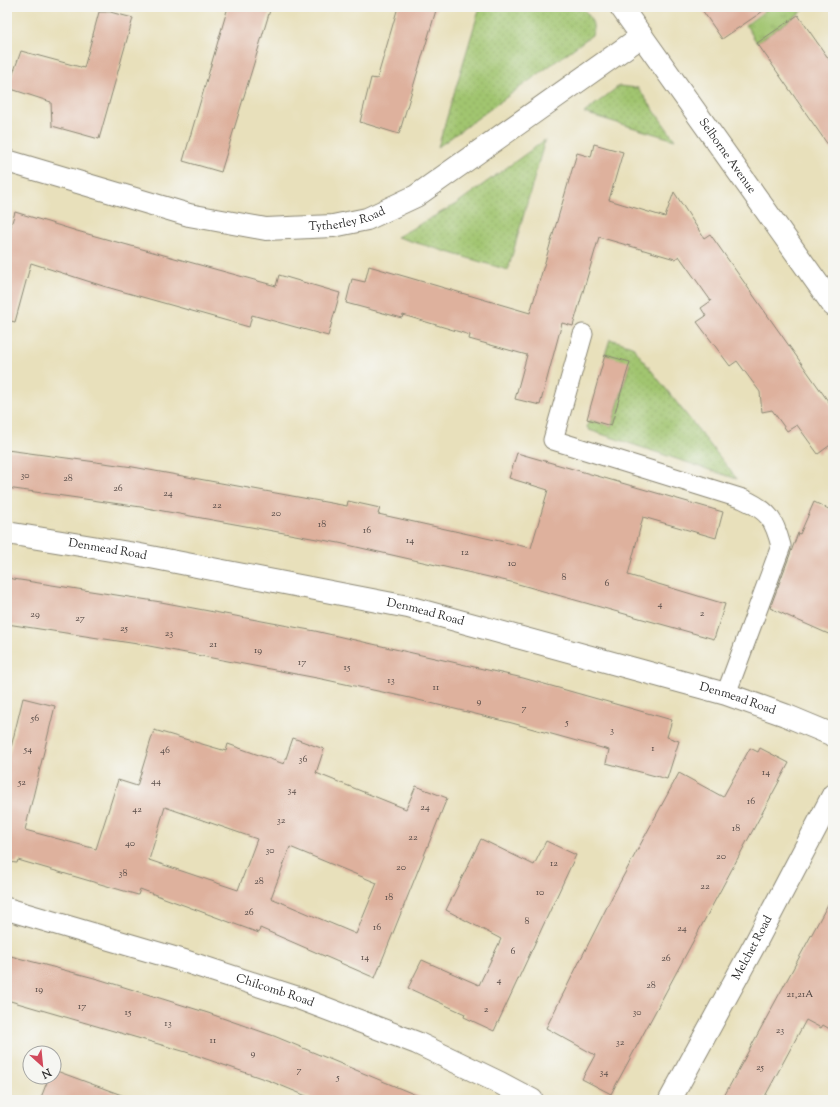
<svg xmlns="http://www.w3.org/2000/svg" width="840" height="1107" font-family="'Sorts Mill Goudy',serif">
  <style>
    .grass { fill: url(#grass-dots); stroke: #66784d }
    .park { fill: url(#park-tufts); stroke: #66784d }
    .building { fill: #deb19d; fill-rule: evenodd }
    .lines { fill: none; stroke-linecap: round; stroke-linejoin: round }
    .service-casing { stroke: #8a8673; stroke-width: 21 }
    .minor-casing { stroke: #8a8673; stroke-width: 24 }
    .service { stroke: #fff; stroke-width: 19 }
    .minor { stroke: #fff; stroke-width: 22 }
    .labels { text-anchor: middle; dominant-baseline: central; stroke-width: 3; stroke-linejoin: round; paint-order: stroke }
    .number-label { font-size: 10px; fill: #584c48 }
    .street-label { font-size: 12px; fill: #2b2b2b; stroke: #f6f6f2 }
  </style>
  <defs>
    <pattern id="grass-dots" width="8" height="8" patternUnits="userSpaceOnUse"><rect width="8" height="8" fill="#a1c56f"/><path d="M2 2h.1M6 6h.1" fill="none" stroke="#8ba960" stroke-width="1.8" stroke-linecap="round"/></pattern>
    <pattern id="park-tufts" width="24" height="20" patternUnits="userSpaceOnUse"><rect width="24" height="20" fill="#a1c56f"/><path d="M3 7l-1-3M5 7V3M7 7l1-3M15 17l-1-3M17 17v-4M19 17l1-3" fill="none" stroke="#8ba960"/></pattern>
  </defs>
  <rect width="100%" height="100%" fill="#f6f6f2"/>
  <filter id="ink" filterUnits="userSpaceOnUse"><feTurbulence type="fractalNoise" baseFrequency=".025" numOctaves="2"/><feDisplacementMap in="SourceGraphic" scale="8" xChannelSelector="R" yChannelSelector="G"/><feConvolveMatrix kernelMatrix="1 2 1 2 8 2 1 2 1" color-interpolation-filters="sRGB"/></filter>
  <filter id="wash" filterUnits="userSpaceOnUse"><feTurbulence type="fractalNoise" baseFrequency=".012" numOctaves="4" result="noise"/><feDisplacementMap in="SourceGraphic" scale="16" xChannelSelector="R" yChannelSelector="G"/><feGaussianBlur stdDeviation="0.9" result="paint"/><feColorMatrix in="noise" values="0 0 0 0 0 0 0 0 0 0 0 0 0 0 0 0 0 1.4 0 .05"/><feComposite in="paint" operator="in"/></filter>
  <g filter="url(#wash)">
    <rect width="100%" height="100%" fill="#e8e0bb"/>
    <!-- grass -->
    <path class="grass" d="M 480,7 L 582,7 C 590,17 596,23 592,35 L 438,147 Z
      M 619,86 L 638,88 L 675,140 L 584,113 Z
      M 545,140 L 508,270 L 397,237 L 456,204 Z
      M 610,339 L 632,346 L 737,479 L 589,430 L 587,427 L 589,420 L 612,426 L 630,363 L 605,355 Z"/>
    <!-- park -->
    <path class="park" d="M 770,7 L 808,7 L 757,43 L 746,25 Z"/>
    <g id="blocks">
      <!-- building -->
      <path class="building" d="M 228,7 L 271,7 L 221,172 L 183,161 Z
        M 398,7 L 437,7 L 399,134 L 360,122 L 371,78 L 377,79 Z
        M 700,7 L 769,7 L 722,39 Z
        M 99,12 L 110,12 L 133,18 L 99,139 L 52,126 L 51,102 L 8,88 L 21,51 L 84,68 Z
        M 798,15 L 833,65 L 833,152 L 757,43 Z
        M 594,144 L 623,152 L 609,200 L 665,217 L 674,192 L 704,238 L 710,234 L 833,408 L 833,443 L 818,454 L 797,425 L 787,431 L 772,410 L 762,412 L 760,392 L 737,361 L 730,366 L 697,322 L 706,316 L 701,308 L 711,301 L 679,256 L 675,259 L 599,237 L 573,326 L 562,323 L 540,405 L 515,399 L 527,355 L 469,339 L 470,335 L 403,315 L 402,318 L 346,303 L 352,279 L 365,282 L 369,266 L 530,313 L 577,153 L 591,157 Z
        M 15,212 L 77,231 L 276,286 L 279,275 L 340,293 L 328,336 L 252,315 L 249,327 L 103,286 L 31,263 L 15,322 L 7,320 L 7,239 Z
        M 605,355 L 630,362 L 611,426 L 587,419 Z
        M 7,450 L 133,467 L 347,506 L 348,501 L 380,508 L 378,514 L 531,548 L 548,490 L 509,478 L 517,453 L 723,512 L 716,538 L 643,517 L 628,575 L 725,604 L 714,639 L 511,582 L 339,543 L 141,507 L 7,488 Z
        M 814,502 L 833,511 L 833,636 L 770,608 L 798,533 L 800,534 Z
        M 7,578 L 161,602 L 315,631 L 523,678 L 672,720 L 667,737 L 679,741 L 667,779 L 606,763 L 609,750 L 512,723 L 410,698 L 322,679 L 144,645 L 7,624 Z
        M 23,698 L 55,706 L 25,830 L 96,849 L 118,780 L 137,786 L 154,730 L 226,751 L 228,744 L 284,764 L 293,738 L 324,749 L 316,773 L 406,809 L 416,786 L 447,798 L 375,978 L 260,928 L 259,933 L 140,889 L 138,895 L 18,860 L 17,863 L 7,862 L 7,764 ZM 165,807 L 257,839 L 238,890 L 149,860 ZM 290,847 L 377,883 L 356,934 L 271,898 Z
        M 750,748 L 758,752 L 760,748 L 789,763 L 611,1094 L 582,1079 L 595,1055 L 546,1028 L 612,897 L 679,773 L 723,797 Z
        M 481,839 L 534,865 L 546,841 L 576,855 L 494,1031 L 464,1017 L 465,1014 L 408,988 L 422,960 L 479,985 L 501,939 L 446,910 Z
        M 833,895 L 833,1031 L 823,1025 L 821,1028 L 806,1020 L 763,1100 L 722,1100 Z
        M 7,955 L 98,979 L 208,1013 L 274,1036 L 428,1100 L 316,1100 L 270,1081 L 186,1052 L 7,1000 Z
        M 54,1070 L 127,1097 L 126,1100 L 40,1100 L 49,1077 L 54,1077 Z"/>
    </g>
  </g>
  <g filter="url(#ink)">
    <use href="#blocks" fill-opacity="0" stroke="#8a8673" stroke-width="1"/>
    <g class="lines">
      <!-- service casing -->
      <g class="service-casing">
        <path id="service" d="M 583,334 L 553,440 L 743,499 C 769,511 774,519 781,546 L 726,694"/>
      </g>
      <!-- minor casing -->
      <g class="minor-casing">
        <g id="minor">
          <path id="s1" d="M 621,7 L 833,305"/>
          <path id="s2" d="M 7,161 L 189,215 L 266,229 L 333,226 L 367,219 L 416,196 L 642,36"/>
          <path id="s3" d="M 7,533 L 135,554 L 408,607 L 726,694 L 785,715 L 833,735"/>
          <path id="s4" d="M 7,909 L 181,960 L 301,999 L 417,1043 L 500,1083 L 532,1100"/>
          <path id="s5" d="M 670,1100 L 756,942 L 833,795"/>
        </g>
      </g>
      <!-- service -->
      <use href="#service" class="service"/>
      <!-- minor -->
      <use href="#minor" class="minor"/>
    </g>
  </g>
  <g class="labels">
    <!-- number labels -->
    <g class="number-label">
      <text x="25" y="475">30</text>
      <text x="68" y="478">28</text>
      <text x="118" y="488">26</text>
      <text x="168" y="493">24</text>
      <text x="217" y="505">22</text>
      <text x="276" y="513">20</text>
      <text x="322" y="524">18</text>
      <text x="367" y="530">16</text>
      <text x="410" y="540">14</text>
      <text x="465" y="552">12</text>
      <text x="512" y="563">10</text>
      <text x="564" y="577">8</text>
      <text x="607" y="583">6</text>
      <text x="660" y="604">4</text>
      <text x="702" y="613">2</text>
      <text x="35" y="614">29</text>
      <text x="80" y="618">27</text>
      <text x="124" y="628">25</text>
      <text x="169" y="633">23</text>
      <text x="213" y="644">21</text>
      <text x="258" y="650">19</text>
      <text x="302" y="662">17</text>
      <text x="347" y="667">15</text>
      <text x="391" y="680">13</text>
      <text x="436" y="687">11</text>
      <text x="479" y="701">9</text>
      <text x="524" y="708">7</text>
      <text x="35" y="718">56</text>
      <text x="567" y="722">5</text>
      <text x="612" y="730">3</text>
      <text x="653" y="748">1</text>
      <text x="28" y="749">54</text>
      <text x="165" y="750">46</text>
      <text x="303" y="759">36</text>
      <text x="766" y="772">14</text>
      <text x="156" y="781">44</text>
      <text x="22" y="782">52</text>
      <text x="292" y="790">34</text>
      <text x="751" y="801">16</text>
      <text x="425" y="807">24</text>
      <text x="137" y="809">42</text>
      <text x="281" y="820">32</text>
      <text x="736" y="828">18</text>
      <text x="413" y="837">22</text>
      <text x="130" y="843">40</text>
      <text x="270" y="850">30</text>
      <text x="721" y="856">20</text>
      <text x="554" y="863">12</text>
      <text x="401" y="867">20</text>
      <text x="123" y="873">38</text>
      <text x="259" y="881">28</text>
      <text x="705" y="886">22</text>
      <text x="540" y="892">10</text>
      <text x="389" y="897">18</text>
      <text x="249" y="912">26</text>
      <text x="527" y="921">8</text>
      <text x="377" y="927">16</text>
      <text x="682" y="928">24</text>
      <text x="513" y="951">6</text>
      <text x="365" y="957">14</text>
      <text x="666" y="958">26</text>
      <text x="499" y="980">4</text>
      <text x="651" y="985">28</text>
      <text x="39" y="989">19</text>
      <text x="800" y="994">21,21A</text>
      <text x="82" y="1006">17</text>
      <text x="486" y="1009">2</text>
      <text x="128" y="1012">15</text>
      <text x="637" y="1012">30</text>
      <text x="168" y="1023">13</text>
      <text x="780" y="1030">23</text>
      <text x="213" y="1040">11</text>
      <text x="620" y="1042">32</text>
      <text x="253" y="1053">9</text>
      <text x="760" y="1067">25</text>
      <text x="299" y="1070">7</text>
      <text x="604" y="1072">34</text>
      <text x="338" y="1077">5</text>
    </g>
    <!-- street labels -->
    <g class="street-label">
      <text stroke="none"><textPath href="#s1" startOffset="183">Selborne Avenue</textPath></text>
      <text stroke="none"><textPath href="#s2" startOffset="350">Tytherley Road</textPath></text>
      <text stroke="none"><textPath href="#s3" startOffset="102">Denmead Road</textPath></text>
      <text stroke="none"><textPath href="#s3" startOffset="426">Denmead Road</textPath></text>
      <text stroke="none"><textPath href="#s3" startOffset="750">Denmead Road</textPath></text>
      <text stroke="none"><textPath href="#s5" startOffset="173">Melchet Road</textPath></text>
      <text stroke="none"><textPath href="#s4" startOffset="280">Chilcomb Road</textPath></text>
    </g>
  </g>
  <!-- margin -->
  <rect width="840" height="1107" fill="none" stroke="#f6f6f2" stroke-width="24"/>
  <!-- north arrow -->
  <g transform="translate(42 1065) rotate(153)"><circle r="19" fill="#f6f6f2" stroke="#a5a5a2"/>
  <path d="M0-3L7 15L0 10L-7 15Z" fill="#d1495b"/>
  <text y="-6" font-size="11" font-weight="bold" text-anchor="middle" fill="#2b2b2b">N</text>
  </g>
</svg>
